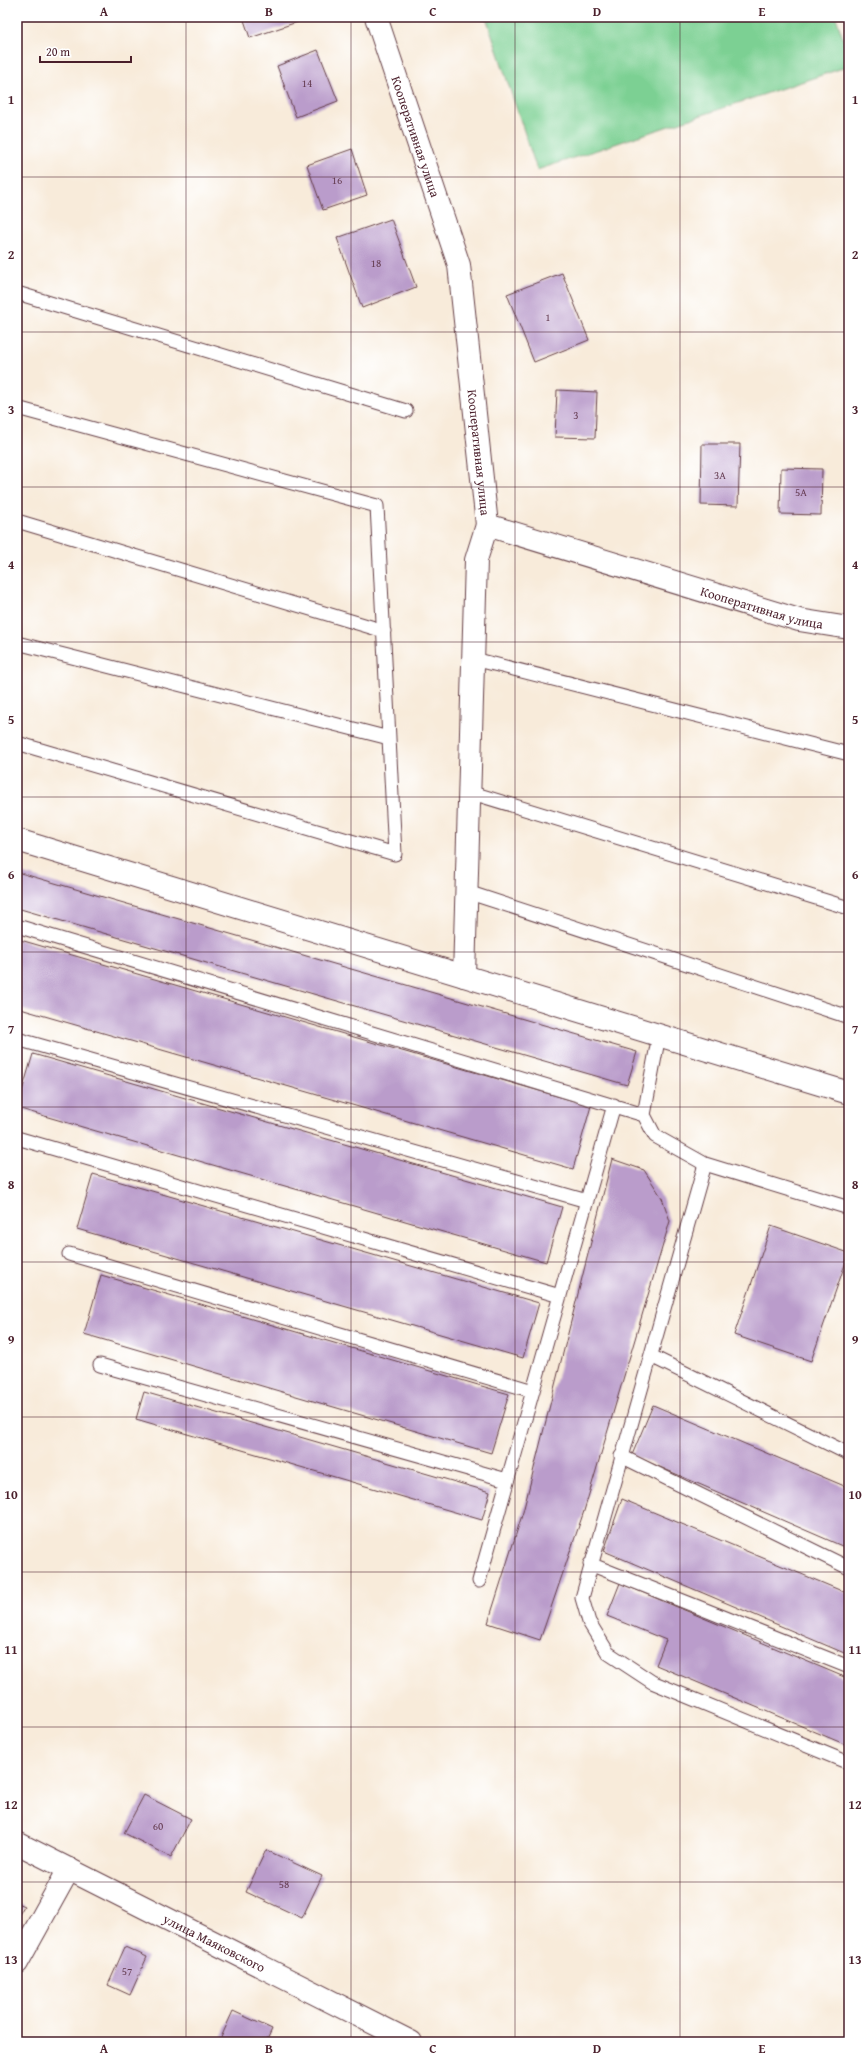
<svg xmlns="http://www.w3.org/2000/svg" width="866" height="2059" font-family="'Gentium Book Plus',serif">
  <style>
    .green { fill: #7cd093; stroke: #63785f }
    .building { fill: #ba9ccb }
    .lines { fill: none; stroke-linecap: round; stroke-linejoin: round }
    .service-casing { stroke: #643e45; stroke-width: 15 }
    .minor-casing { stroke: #643e45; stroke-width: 24 }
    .secondary-casing { stroke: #643e45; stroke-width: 24 }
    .service { stroke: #fff; stroke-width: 13 }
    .minor { stroke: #fff; stroke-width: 22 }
    .secondary { stroke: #fff; stroke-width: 22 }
    .grid { fill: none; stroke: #4a1f2b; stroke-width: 1; stroke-opacity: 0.55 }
    .labels { text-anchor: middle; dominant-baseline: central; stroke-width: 3.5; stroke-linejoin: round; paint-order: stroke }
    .number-label { font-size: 11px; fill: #663e53 }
    .street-label { font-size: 13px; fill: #4a1f2b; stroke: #fff }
    .neatline { fill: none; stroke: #4a1f2b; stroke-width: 1.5 }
    .grid-label { font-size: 13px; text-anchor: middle; font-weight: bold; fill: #4a1f2b }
  </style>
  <rect width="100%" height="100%" fill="#fff"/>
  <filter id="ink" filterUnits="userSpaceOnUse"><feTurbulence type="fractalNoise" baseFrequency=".025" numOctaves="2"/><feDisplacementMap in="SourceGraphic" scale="8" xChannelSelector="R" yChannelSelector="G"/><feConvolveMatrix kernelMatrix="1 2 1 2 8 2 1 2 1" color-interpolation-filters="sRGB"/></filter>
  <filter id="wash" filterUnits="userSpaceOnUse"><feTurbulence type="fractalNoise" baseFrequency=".012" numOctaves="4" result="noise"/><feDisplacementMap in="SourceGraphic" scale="16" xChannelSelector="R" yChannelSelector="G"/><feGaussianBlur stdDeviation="0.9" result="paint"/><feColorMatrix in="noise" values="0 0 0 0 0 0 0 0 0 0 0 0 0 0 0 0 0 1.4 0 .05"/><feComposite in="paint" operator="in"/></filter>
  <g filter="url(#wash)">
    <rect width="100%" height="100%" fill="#f8ebda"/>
    <!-- green -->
    <path class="green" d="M 486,17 L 836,17 L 849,57 L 849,66 L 537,170 Z"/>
    <g id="blocks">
      <!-- building -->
      <path class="building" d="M 243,17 L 305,17 L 306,19 L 250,38 Z
        M 318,50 L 338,101 L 296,117 L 277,66 Z
        M 352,149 L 367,195 L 323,210 L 307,165 Z
        M 391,219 L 416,287 L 362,308 L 337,238 Z
        M 562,273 L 589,340 L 534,362 L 507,294 Z
        M 557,390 L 597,392 L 595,438 L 555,437 Z
        M 702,444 L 740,444 L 738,506 L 701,505 Z
        M 781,468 L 822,469 L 821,515 L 780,514 Z
        M 17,872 L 637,1052 L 627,1085 L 17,908 Z
        M 17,939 L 591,1106 L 573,1169 L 17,1008 Z
        M 33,1054 L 562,1207 L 546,1262 L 17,1108 Z
        M 612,1159 L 644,1170 L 662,1198 L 670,1221 L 584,1511 L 540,1640 L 488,1623 L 523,1512 Z
        M 93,1174 L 539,1303 L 523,1358 L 77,1229 Z
        M 771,1226 L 849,1253 L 811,1361 L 734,1335 Z
        M 101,1275 L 509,1394 L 491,1453 L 84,1334 Z
        M 144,1392 L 490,1492 L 482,1520 L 136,1419 Z
        M 653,1405 L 849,1488 L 849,1549 L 632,1455 Z
        M 622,1499 L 849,1594 L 849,1655 L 604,1551 Z
        M 620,1583 L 849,1679 L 849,1746 L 656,1665 L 666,1640 L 607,1616 Z
        M 144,1795 L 191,1819 L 171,1857 L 124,1833 Z
        M 266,1850 L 322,1876 L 302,1918 L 246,1892 Z
        M 17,1903 L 24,1906 L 17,1918 Z
        M 125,1947 L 147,1957 L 130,1995 L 108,1985 Z
        M 233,2011 L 272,2029 L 266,2042 L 219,2042 Z"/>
    </g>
  </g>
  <g filter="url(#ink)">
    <use href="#blocks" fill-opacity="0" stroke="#643e45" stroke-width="1"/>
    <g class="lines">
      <!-- service casing -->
      <g class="service-casing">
        <path id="service" d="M 17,293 L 406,411
          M 17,408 L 377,506 L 395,854 L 17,743
          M 17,521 L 384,631
          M 17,643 L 389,738
          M 474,659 L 849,754
          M 469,792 L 849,908
          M 467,892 L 849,1017
          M 17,926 L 644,1115 L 659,1035
          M 17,1039 L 587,1201
          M 644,1115 L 655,1136 L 705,1164 L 849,1208
          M 17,1138 L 560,1296
          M 705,1164 L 582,1598 L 589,1622 L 608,1653 L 652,1682 L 849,1763
          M 69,1254 L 533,1391
          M 651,1356 L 849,1454
          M 100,1365 L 507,1480
          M 621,1456 L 849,1568
          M 590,1564 L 849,1667
          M 479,1581 L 614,1105"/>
      </g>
      <!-- minor casing -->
      <g class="minor-casing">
        <g id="minor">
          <path id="s1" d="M 376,17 L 459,265 L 487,525 L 799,620 L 849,628"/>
          <path d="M 464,976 L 476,560 L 487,525"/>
          <path id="s2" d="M 17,1843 L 411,2042"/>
          <path d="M 17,1963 L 69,1869"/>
        </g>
      </g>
      <!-- secondary casing -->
      <g class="secondary-casing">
        <path id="secondary" d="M 17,840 L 849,1093"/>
      </g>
      <!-- service -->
      <use href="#service" class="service"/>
      <!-- minor -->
      <use href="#minor" class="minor"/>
      <!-- secondary -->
      <use href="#secondary" class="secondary"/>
    </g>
  </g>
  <!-- grid -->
  <path class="grid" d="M 186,17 L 186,2042M 351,17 L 351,2042M 515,17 L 515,2042M 680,17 L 680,2042M 17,177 L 849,177M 17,332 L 849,332M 17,487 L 849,487M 17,642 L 849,642M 17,797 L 849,797M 17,952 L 849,952M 17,1107 L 849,1107M 17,1262 L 849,1262M 17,1417 L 849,1417M 17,1572 L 849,1572M 17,1727 L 849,1727M 17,1882 L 849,1882"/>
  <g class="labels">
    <!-- number labels -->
    <g class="number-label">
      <text x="307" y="83">14</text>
      <text x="337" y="180">16</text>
      <text x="376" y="263">18</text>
      <text x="548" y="317">1</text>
      <text x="576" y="415">3</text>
      <text x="720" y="475">3А</text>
      <text x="801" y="492">5А</text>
      <text x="158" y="1826">60</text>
      <text x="284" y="1884">58</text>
      <text x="127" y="1971">57</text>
    </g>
    <!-- street labels -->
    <g class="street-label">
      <text stroke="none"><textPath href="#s1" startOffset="126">Кооперативная улица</textPath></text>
      <text stroke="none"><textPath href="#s1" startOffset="450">Кооперативная улица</textPath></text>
      <text stroke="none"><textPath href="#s1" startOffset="810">Кооперативная улица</textPath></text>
      <text stroke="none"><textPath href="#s2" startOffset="221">улица Маяковского</textPath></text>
    </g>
  </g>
  <!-- margin -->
  <rect width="866" height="2059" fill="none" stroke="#fff" stroke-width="44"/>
  <!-- scale -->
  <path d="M40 56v6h91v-6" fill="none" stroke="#4a1f2b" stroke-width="2"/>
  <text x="46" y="56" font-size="12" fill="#4a1f2b" stroke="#ffffff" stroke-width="3" paint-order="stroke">20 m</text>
  <rect x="22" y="22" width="822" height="2015" class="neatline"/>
  <g class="grid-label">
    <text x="104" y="16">A</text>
    <text x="269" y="16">B</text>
    <text x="433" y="16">C</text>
    <text x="597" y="16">D</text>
    <text x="762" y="16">E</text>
    <text x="11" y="104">1</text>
    <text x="855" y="104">1</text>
    <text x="11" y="259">2</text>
    <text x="855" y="259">2</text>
    <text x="11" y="414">3</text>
    <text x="855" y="414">3</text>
    <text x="11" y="569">4</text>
    <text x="855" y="569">4</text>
    <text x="11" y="724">5</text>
    <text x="855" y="724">5</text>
    <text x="11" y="879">6</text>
    <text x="855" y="879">6</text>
    <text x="11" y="1034">7</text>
    <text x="855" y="1034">7</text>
    <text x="11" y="1189">8</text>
    <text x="855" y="1189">8</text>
    <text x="11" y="1344">9</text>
    <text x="855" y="1344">9</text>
    <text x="11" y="1499">10</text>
    <text x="855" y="1499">10</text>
    <text x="11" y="1654">11</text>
    <text x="855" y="1654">11</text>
    <text x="11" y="1809">12</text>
    <text x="855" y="1809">12</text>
    <text x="11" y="1964">13</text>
    <text x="855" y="1964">13</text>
    <text x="104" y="2053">A</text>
    <text x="269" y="2053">B</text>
    <text x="433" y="2053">C</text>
    <text x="597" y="2053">D</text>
    <text x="762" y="2053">E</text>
  </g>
</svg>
